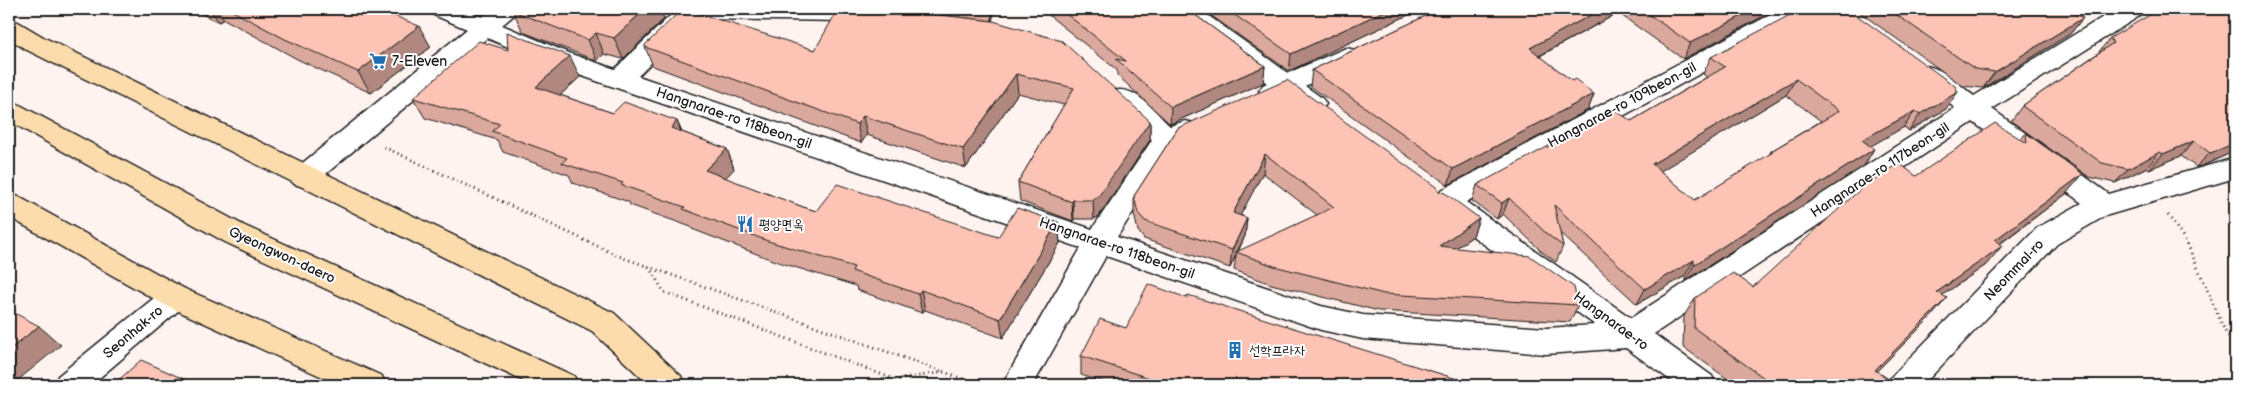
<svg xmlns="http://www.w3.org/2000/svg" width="2244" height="394" font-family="'Balsamiq Sans','Poor Story',sans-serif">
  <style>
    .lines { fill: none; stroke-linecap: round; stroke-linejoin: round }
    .minor-casing { stroke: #1c1c1c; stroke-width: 3 }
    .major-casing { stroke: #1c1c1c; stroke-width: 3 }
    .path { stroke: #1c1c1c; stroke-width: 3; stroke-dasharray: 1 4; stroke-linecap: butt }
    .minor { fill: #fff; fill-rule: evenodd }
    .major { fill: #fcdcac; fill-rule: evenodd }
    .wall { fill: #daa89c; stroke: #1c1c1c; fill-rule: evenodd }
    .shaded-wall { fill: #b1887f; stroke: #1c1c1c }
    .building { fill: #fdc3b5; stroke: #1c1c1c; fill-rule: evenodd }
    .labels { text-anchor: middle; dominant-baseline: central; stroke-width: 4; stroke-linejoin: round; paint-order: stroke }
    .poi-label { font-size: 14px; fill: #1c1c1c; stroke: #fff; text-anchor: start }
    .street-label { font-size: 14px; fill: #1c1c1c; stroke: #fff }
  </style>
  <rect width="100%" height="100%" fill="#fff3f0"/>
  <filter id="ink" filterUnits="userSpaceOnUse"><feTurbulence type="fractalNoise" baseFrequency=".02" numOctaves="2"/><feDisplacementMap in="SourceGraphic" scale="10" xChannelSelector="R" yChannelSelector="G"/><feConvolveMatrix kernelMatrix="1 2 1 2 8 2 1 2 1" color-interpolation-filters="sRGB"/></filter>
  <g filter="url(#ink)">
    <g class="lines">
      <!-- minor casing -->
      <g class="minor-casing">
        <path id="minor" d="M 430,9 L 463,9 L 482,17 L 491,9 L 518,9 L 514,15 L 502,25 L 571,54 L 615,69 L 677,9 L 875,9 L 881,10 L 885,16 L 881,22 L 873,24 L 846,21 L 695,19 L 638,76 L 1092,229 L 1152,140 L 1113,103 L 1109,97 L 1113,91 C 1135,84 1155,112 1170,126 L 1185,121 L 1194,123 L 1198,130 L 1194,137 L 1176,145 L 1117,237 L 1321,306 L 1363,315 L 1546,328 L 1595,325 L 1434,208 L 1430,201 L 1434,194 L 1781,9 L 1811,9 L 1807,15 L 1466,202 L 1631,318 L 1955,108 L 1916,79 L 1912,73 L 1916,67 C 1937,61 1958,84 1974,96 L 2116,9 L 2145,9 L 2141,15 L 1992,109 L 2109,194 L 2235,158 L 2235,178 L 2105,216 L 2057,244 L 1923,385 L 1887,385 L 1892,376 L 2037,228 L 2082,203 L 1973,122 L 1654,334 L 1712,376 L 1716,385 L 1677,385 L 1626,348 L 1546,354 L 1363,339 L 1321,330 L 1106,256 L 1033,385 L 1002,385 L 1081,248 L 553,66 L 487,38 L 314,184 L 304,187 L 294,184 L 290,177 L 294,170 L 467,29 L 434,15 Z
          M 1171,9 L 1199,9 L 1288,73 L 1346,48 L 1355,50 L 1358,56 L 1355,62 L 1305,86 L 1322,98 L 1326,104 L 1322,110 C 1306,115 1297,105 1284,96 L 1272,100 L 1263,97 L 1259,91 L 1263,85 L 1267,83 L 1175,15 Z
          M 175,285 L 185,289 L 190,297 L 185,305 L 91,385 L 54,385 L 58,376 L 165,289 Z"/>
      </g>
      <!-- major casing -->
      <g class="major-casing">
        <path id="major" d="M 9,20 L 18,22 L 45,38 L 614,313 L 681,376 L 685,385 L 649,385 L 592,331 L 27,50 L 9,39 Z
          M 9,101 L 18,104 L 245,226 L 574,376 L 578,385 L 532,385 L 225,242 L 9,121 Z
          M 9,194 L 19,197 L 185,289 L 382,376 L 386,385 L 340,385 L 165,305 L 9,217 Z"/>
      </g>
      <!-- path -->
      <path class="path" d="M 384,147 L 621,257 L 944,372
        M 2168,215 L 2187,243 L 2225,331 L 2235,345
        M 649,267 L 664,292 L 896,380 L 944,372 L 979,385"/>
      <!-- minor -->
      <use href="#minor" class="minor"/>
      <!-- major -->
      <use href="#major" class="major"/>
    </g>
    <!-- wall -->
    <path class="wall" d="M 190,9 L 368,9 L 431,47 L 371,93 L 299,60 L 224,19 L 219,22 Z
      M 516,9 L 660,9 L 664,19 L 623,59 L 604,54 L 597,61 L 523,32 L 513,11 Z
      M 891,9 L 995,9 L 992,21 Z
      M 1041,9 L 1187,9 L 1265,66 L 1263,83 L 1170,124 L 1117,75 L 1117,70 Z
      M 1202,9 L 1421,9 L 1289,71 Z
      M 1440,9 L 1777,9 L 1683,59 L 1618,13 L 1540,56 L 1572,81 L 1594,94 L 1588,110 L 1448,185 L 1310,86 L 1312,70 Z
      M 1855,9 L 2067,9 L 2083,18 L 2070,34 L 1983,88 L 1963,86 Z
      M 993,21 L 1150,121 L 1150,140 L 1099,216 L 1094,219 L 1074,219 L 1073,221 L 1020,201 L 1018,182 L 1064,105 L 1018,93 L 966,168 L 867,135 L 861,143 L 653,66 L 645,47 L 815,50 Z
      M 2110,38 L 2235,151 L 2202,166 L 2196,167 L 2181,156 L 2149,169 L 2147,167 L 2115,183 L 2089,177 L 2011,121 L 2022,106 L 2098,53 Z
      M 1711,57 L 1946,109 L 1909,131 L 1904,127 L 1870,146 L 1864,166 L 1685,281 L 1685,276 L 1637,304 L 1560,233 L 1563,246 L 1556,262 L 1541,251 L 1503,214 L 1497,219 L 1472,201 L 1477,185 L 1631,121 L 1707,77 L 1703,74 ZM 1786,95 L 1821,121 L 1771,151 L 1769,155 L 1695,200 L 1660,171 Z
      M 580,77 L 560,95 L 613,113 L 677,121 L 682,132 L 727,149 L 734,169 L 725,178 L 803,207 L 816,211 L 998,237 L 1058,222 L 1060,243 L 1003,338 L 925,310 L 922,313 L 857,290 L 856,286 L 775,261 L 692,229 L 691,227 L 630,205 L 629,202 L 573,183 L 569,175 L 503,152 L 497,140 L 425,118 L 413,98 Z
      M 1178,128 L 1439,192 L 1479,218 L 1473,236 L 1456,248 L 1578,305 L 1570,322 L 1379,311 L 1271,284 L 1234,270 L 1236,255 L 1230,268 L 1144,239 L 1138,231 L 1134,214 L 1134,196 ZM 1263,173 L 1317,215 L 1238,252 L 1245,236 L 1247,218 L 1240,215 Z
      M 2026,133 L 2066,194 L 2000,244 L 1986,265 L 1942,295 L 1931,317 L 1877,371 L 1888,379 L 1882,385 L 1736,385 L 1683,347 L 1684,316 L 1695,298 L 1753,287 L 1916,176 L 2021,139 Z
      M 1187,298 L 1476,385 L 1113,385 L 1081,375 L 1081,356 L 1126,328 Z"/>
    <!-- shaded-wall -->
    <path class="shaded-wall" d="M 209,9 L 217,9 L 224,19 L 219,22 Z
      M 645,9 L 660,9 L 664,19 L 623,59 L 614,38 Z
      M 991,9 L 995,9 L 992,21 Z
      M 1389,9 L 1421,9 L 1289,71 L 1291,54 Z
      M 1602,9 L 1619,9 L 1618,13 L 1524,64 L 1530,48 Z
      M 1755,9 L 1777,9 L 1683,59 L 1690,43 Z
      M 2083,18 L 2070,34 L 1983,88 L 1995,72 Z
      M 419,26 L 431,47 L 371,93 L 358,72 Z
      M 596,33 L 604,54 L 597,61 L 588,40 Z
      M 570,56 L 580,77 L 546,108 L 536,87 Z
      M 1265,66 L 1263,83 L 1170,124 L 1171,107 Z
      M 1016,74 L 1018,93 L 966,168 L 963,149 Z
      M 1796,79 L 1786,95 L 1644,181 L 1652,164 Z
      M 1958,92 L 1946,109 L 1909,131 L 1920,114 Z
      M 1594,94 L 1588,110 L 1448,185 L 1453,169 Z
      M 1915,111 L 1904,127 L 1852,157 L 1862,140 Z
      M 863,116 L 867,135 L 861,143 L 857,124 Z
      M 677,121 L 685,142 L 671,128 Z
      M 1150,121 L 1150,140 L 1099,216 L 1094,219 L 1093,200 Z
      M 2194,141 L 2181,156 L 2149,169 L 2163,154 Z
      M 2235,143 L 2235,151 L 2202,166 L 2196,167 L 2210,153 Z
      M 727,149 L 734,169 L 713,191 L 705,170 Z
      M 1874,149 L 1864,166 L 1685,281 L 1694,265 Z
      M 2160,152 L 2147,167 L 2115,183 L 2128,169 Z
      M 1265,154 L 1263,173 L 1232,231 L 1233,213 Z
      M 2083,174 L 2066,194 L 1979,259 L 1995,240 Z
      M 1509,198 L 1503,214 L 1497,219 L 1502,203 Z
      M 1073,200 L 1074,219 L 1073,221 L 1072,202 Z
      M 1247,218 L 1245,236 L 1237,252 L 1236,252 L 1236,255 L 1230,268 L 1232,250 Z
      M 1479,218 L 1473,236 L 1433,264 L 1439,246 Z
      M 1058,222 L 1060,243 L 1003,338 L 1000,319 Z
      M 2002,246 L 1986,265 L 1921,310 L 1937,292 Z
      M 1694,260 L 1685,276 L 1637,304 L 1645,289 Z
      M 921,290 L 925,310 L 922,313 L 918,294 Z
      M 1947,298 L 1931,317 L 1863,385 L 1875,370 Z
      M 39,326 L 61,345 L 12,385 L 9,385 L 9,350 Z"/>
    <!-- building -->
    <path class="building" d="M 229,9 L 368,9 L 370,10 L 371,9 L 378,9 L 419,26 L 358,72 L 285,39 Z
      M 516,9 L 645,9 L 614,38 L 596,33 L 588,40 L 513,11 Z
      M 682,9 L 685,9 L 815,50 L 838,9 L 887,9 L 993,21 L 1062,41 L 1150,121 L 1098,197 L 1093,200 L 1073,200 L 1072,202 L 1018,182 L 1074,88 L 1016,74 L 963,149 L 863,116 L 857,124 L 645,47 L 645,45 Z
      M 1060,9 L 1187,9 L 1265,66 L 1171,107 L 1116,59 L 1126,61 Z
      M 1226,9 L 1389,9 L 1291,54 Z
      M 1440,9 L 1602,9 L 1530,48 L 1572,81 L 1575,79 L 1594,94 L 1453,169 L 1312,70 Z
      M 1641,9 L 1755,9 L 1690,43 Z
      M 1801,9 L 1848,9 L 1955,86 L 1958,92 L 1920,114 L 1915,111 L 1862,140 L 1874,149 L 1694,265 L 1694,260 L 1645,289 L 1554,205 L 1563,246 L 1548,235 L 1509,198 L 1502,203 L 1477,185 L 1615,110 L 1631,121 L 1725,67 L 1711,57 ZM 1796,79 L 1839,111 L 1771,151 L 1773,152 L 1695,200 L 1652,164 Z
      M 1888,9 L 2067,9 L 2083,18 L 1995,72 L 1975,69 Z
      M 2160,9 L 2235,9 L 2235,143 L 2216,151 L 2210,153 L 2194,141 L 2163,154 L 2160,152 L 2128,169 L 2102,163 L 2022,106 L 2113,43 L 2110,38 Z
      M 507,32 L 570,56 L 536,87 L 613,113 L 624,102 L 677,121 L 671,128 L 727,149 L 705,170 L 803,207 L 816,211 L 837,184 L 998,237 L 1017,208 L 1058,222 L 1000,319 L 921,290 L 918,294 L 852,271 L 854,267 L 768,241 L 683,209 L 685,207 L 621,185 L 623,183 L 562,163 L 567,158 L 492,131 L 500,124 L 413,98 L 479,41 L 508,50 Z
      M 1287,80 L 1436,187 L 1439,192 L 1445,193 L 1479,218 L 1439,246 L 1530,256 L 1574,287 L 1578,305 L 1384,294 L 1274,266 L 1236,252 L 1334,207 L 1265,154 L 1233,213 L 1247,218 L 1232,250 L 1145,221 L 1138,213 L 1134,196 L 1178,128 Z
      M 1995,123 L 2027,143 L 2026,133 L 2083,174 L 1995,240 L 2002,246 L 1937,292 L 1947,298 L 1875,370 L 1888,379 L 1881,385 L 1774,385 L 1694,328 L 1695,298 L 1733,273 L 1753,287 L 1864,186 L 1899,163 L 1916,176 Z
      M 1148,284 L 1187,298 L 1188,295 L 1476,385 L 1160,385 L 1151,382 L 1152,379 L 1081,356 L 1100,319 L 1126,328 Z
      M 9,310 L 39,326 L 9,350 Z
      M 141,360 L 197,385 L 113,385 Z"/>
  </g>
  <!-- icons -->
  <defs>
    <g id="supermarket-bare" transform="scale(1.35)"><path d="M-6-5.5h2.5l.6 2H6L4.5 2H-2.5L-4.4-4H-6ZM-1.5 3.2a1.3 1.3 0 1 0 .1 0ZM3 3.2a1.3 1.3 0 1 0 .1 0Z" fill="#1f6fb2" stroke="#fff" stroke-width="2.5" paint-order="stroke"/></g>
    <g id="restaurant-bare" transform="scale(1.35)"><path d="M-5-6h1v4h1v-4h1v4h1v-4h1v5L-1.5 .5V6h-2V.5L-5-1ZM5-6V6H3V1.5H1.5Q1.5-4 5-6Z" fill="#1f6fb2" stroke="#fff" stroke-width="2.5" paint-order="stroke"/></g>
    <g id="building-bare" transform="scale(1.35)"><path d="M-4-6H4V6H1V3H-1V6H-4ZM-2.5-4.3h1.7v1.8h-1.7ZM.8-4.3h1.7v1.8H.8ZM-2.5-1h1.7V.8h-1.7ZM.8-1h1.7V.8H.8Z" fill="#1f6fb2" stroke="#fff" stroke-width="2.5" paint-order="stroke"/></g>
  </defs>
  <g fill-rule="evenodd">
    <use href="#supermarket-bare" x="378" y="61"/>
    <use href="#restaurant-bare" x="745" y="224"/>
    <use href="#building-bare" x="1235" y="350"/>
  </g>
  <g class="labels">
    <!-- poi labels -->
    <g class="poi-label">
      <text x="392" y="61">7-Eleven</text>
      <text x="759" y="224">평양면옥</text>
      <text x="1249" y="350">선학프라자</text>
    </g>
    <!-- street labels -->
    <g class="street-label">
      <text transform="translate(1622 105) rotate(-28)">Hangnarae-ro 109beon-gil</text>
      <text transform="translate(734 118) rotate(19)">Hangnarae-ro 118beon-gil</text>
      <text transform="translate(1880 170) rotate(-33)">Hangnarae-ro 117beon-gil</text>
      <text transform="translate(1117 248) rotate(19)">Hangnarae-ro 118beon-gil</text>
      <text transform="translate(282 255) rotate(25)">Gyeongwon-daero</text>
      <text transform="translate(2014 270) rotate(-46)">Neommal-ro</text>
      <text transform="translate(1611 321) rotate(36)">Hangnarae-ro</text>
      <text transform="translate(133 332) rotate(-40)">Seonhak-ro</text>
    </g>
  </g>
  <!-- margin -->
  <rect width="2244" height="394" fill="none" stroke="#fff" stroke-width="30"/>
  <rect x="15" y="15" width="2214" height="364" fill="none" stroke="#1c1c1c" stroke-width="2" filter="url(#ink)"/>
</svg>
